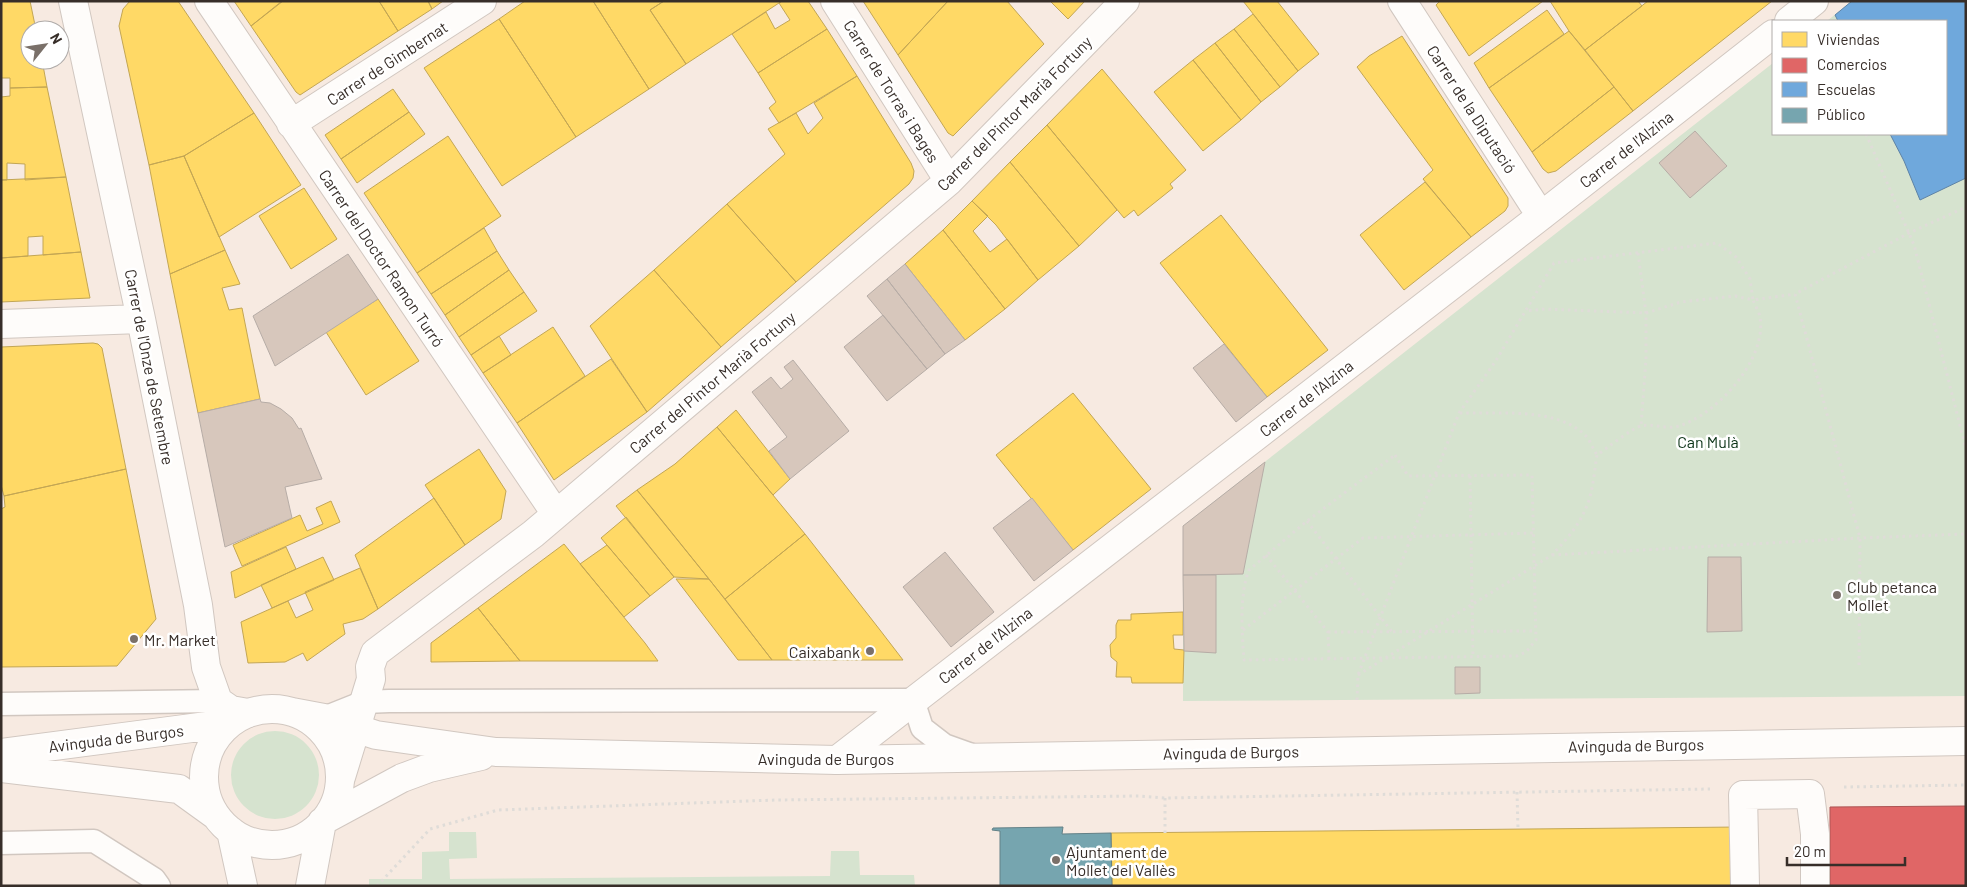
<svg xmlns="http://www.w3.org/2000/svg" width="1967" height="887" font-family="Barlow,sans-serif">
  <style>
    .green { fill: #d6e3cf }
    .homes { fill: #ffd966; stroke: #c3a654 }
    .shops { fill: #e06666; stroke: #ad5554 }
    .schools { fill: #6fa8dc; stroke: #5e83a6 }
    .public { fill: #76a5af; stroke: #638187 }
    .building { fill: #d7c7bc; stroke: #b6aca6 }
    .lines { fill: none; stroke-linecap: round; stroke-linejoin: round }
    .lane-casing { stroke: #d1c7c0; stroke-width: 25 }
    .street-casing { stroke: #d1c7c0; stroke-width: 30 }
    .secondary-casing { stroke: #d1c7c0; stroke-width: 30 }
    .path { stroke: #dfdcd8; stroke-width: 3; stroke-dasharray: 2.5 4; stroke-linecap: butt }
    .lane { stroke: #fefcfa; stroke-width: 22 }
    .street { stroke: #fefcfa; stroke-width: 28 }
    .secondary { stroke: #fefcfa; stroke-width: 28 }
    .poi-dot { fill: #7a7069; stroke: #fff; stroke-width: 2 }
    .labels { text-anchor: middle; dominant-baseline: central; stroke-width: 5; stroke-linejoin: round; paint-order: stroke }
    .street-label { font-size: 16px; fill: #372e29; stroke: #fff }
    .park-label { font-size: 16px; fill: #0b3216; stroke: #fff }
    .poi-label { font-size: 16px; fill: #372e29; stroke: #fff; text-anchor: start }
  </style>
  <rect width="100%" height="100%" fill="#f7eae1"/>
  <!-- green -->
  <path class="green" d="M 1852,1 L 1966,1 L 1966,696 L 1183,701 L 1183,526 L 1773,63 L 1773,134 L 1946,134 L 1946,21 L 1827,21 Z
    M231 775a44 44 0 1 1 88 0a44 44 0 1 1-88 0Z
    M 449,832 L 476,832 L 477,858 L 449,859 L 450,879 L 830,876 L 831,851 L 859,851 L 860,875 L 914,875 L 915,886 L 369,886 L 369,879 L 422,879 L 422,852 L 449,851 Z"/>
  <!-- homes -->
  <path class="homes" d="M 1,1 L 30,1 L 36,30 L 30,30 L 30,60 L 42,60 L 47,87 L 10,88 L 10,78 L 1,78 Z
    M 130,1 L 178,1 L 254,113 L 184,156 L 149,165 L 119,26 L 123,9 Z
    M 234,1 L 283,1 L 251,26 Z
    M 282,1 L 379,1 L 398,31 L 300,95 L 296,92 L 251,26 Z
    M 379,1 L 428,1 L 432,9 L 398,31 Z
    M 428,1 L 443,1 L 432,9 Z
    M 525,1 L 593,1 L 649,89 L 576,137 L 499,19 Z
    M 593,1 L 664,1 L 650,10 L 686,64 L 649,89 Z
    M 664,1 L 782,1 L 686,64 L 650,10 Z
    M 782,1 L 808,1 L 827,29 L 758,73 L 732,34 L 766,12 L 775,29 L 790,20 L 779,3 Z
    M 863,1 L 948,1 L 898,55 Z
    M 948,1 L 1007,1 L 1044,44 L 953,136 L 948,133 L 898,55 Z
    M 1050,1 L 1085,1 L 1068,19 Z
    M 1243,1 L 1277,1 L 1319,54 L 1298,71 Z
    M 1440,1 L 1543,1 L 1469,56 L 1436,5 Z
    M 1550,1 L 1638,1 L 1642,6 L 1585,50 L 1569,31 Z
    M 1648,1 L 1772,1 L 1633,111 L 1585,50 Z
    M 1547,10 L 1564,34 L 1489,88 L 1474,63 Z
    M 1253,14 L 1298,71 L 1280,87 L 1234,29 Z
    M 499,19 L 576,137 L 502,186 L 424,68 Z
    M 827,29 L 857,76 L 779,123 L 769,108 L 776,102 L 758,73 Z
    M 1234,29 L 1280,87 L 1261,102 L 1215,43 Z
    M 1569,31 L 1614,87 L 1532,152 L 1489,88 Z
    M 1402,36 L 1508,198 L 1508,206 L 1505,211 L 1471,237 L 1423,179 L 1433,170 L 1357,67 L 1369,56 Z
    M 1215,43 L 1261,102 L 1241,120 L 1193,60 Z
    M 1193,60 L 1241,120 L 1203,151 L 1154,92 Z
    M 1102,69 L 1186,170 L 1170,184 L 1173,188 L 1138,216 L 1134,210 L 1124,218 L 1047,125 Z
    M 857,76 L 911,163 L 914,171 L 913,178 L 909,184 L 796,282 L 727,204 L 785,154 L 768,129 L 796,113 L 808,134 L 823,118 L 814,103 Z
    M 47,87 L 66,177 L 25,180 L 25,164 L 7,163 L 7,180 L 1,180 L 1,97 L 10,96 L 10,88 Z
    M 1614,87 L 1633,111 L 1556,171 L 1548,173 L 1543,169 L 1532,152 Z
    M 393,89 L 409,112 L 341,159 L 325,135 Z
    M 409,112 L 425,134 L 357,183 L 341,159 Z
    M 254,113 L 301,185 L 219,237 L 184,156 Z
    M 1047,125 L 1117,210 L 1079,246 L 1010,162 Z
    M 448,136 L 501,216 L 417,273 L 364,193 Z
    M 184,156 L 225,250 L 170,274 L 149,165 Z
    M 1010,162 L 1079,246 L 1038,280 L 996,225 L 972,201 Z
    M 66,177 L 81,252 L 43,255 L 43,236 L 28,237 L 28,256 L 1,258 L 1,180 Z
    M 1425,182 L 1471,237 L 1404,290 L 1360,235 Z
    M 304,188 L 337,239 L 291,269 L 259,216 Z
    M 972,201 L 988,216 L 973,231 L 990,252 L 1007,239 L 1038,280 L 1005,309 L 943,230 Z
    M 727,204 L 796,282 L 721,347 L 654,270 Z
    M 1221,215 L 1328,350 L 1267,397 L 1160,263 Z
    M 484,228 L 497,251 L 431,294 L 417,273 Z
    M 943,230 L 1005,309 L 965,340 L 905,264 Z
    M 225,250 L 240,284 L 222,288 L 229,310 L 242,308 L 260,399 L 198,413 L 170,274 Z
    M 497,251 L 509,270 L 445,315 L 431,294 Z
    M 81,252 L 90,298 L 1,302 L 1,258 Z
    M 509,270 L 524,292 L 459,337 L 445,315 Z
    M 654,270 L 721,347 L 647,412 L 590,326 Z
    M 524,292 L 537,311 L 471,355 L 459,337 Z
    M 378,299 L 419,361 L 366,395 L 326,332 Z
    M 553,327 L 585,376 L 517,423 L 483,373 Z
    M 499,336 L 511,355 L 483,373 L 471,355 Z
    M 93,343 L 98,344 L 102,348 L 126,469 L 4,496 L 1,485 L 1,347 Z
    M 611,359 L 647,412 L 554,480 L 517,423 Z
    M 1073,393 L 1151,489 L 1073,550 L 996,455 Z
    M 736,410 L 790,479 L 773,495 L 717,427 Z
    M 717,427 L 805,534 L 725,599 L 637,490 L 675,464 Z
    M 479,449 L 506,491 L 501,519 L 465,545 L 425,485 Z
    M 126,469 L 156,619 L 117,666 L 1,667 L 1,509 L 5,507 L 4,496 Z
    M 637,490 L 652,508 L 709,579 L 674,577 L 616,506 Z
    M 434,498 L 465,545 L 378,609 L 355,555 Z
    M 331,501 L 340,522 L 242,566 L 233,545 L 300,515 L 307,531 L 323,524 L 316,508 Z
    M 626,517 L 674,577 L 650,596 L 601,538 Z
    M 805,534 L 880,630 L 903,660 L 772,660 L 725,599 Z
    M 564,544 L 645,643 L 658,661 L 520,661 L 478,608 Z
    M 607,545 L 650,596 L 624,617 L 580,564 Z
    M 286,547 L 296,569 L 235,598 L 231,572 Z
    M 323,557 L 334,580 L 272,608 L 261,585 Z
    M 360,568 L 378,609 L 363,619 L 343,624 L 345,634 L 307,661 L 303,653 L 285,662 L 248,663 L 241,622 L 288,601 L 296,618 L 313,610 L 305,592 Z
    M 676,579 L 709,579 L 772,660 L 738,660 Z
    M 478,608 L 520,661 L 431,662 L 431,643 Z
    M 1183,612 L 1183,635 L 1173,635 L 1174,649 L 1184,650 L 1183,683 L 1132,683 L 1131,677 L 1116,677 L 1117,662 L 1111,657 L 1110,645 L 1116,638 L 1116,625 L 1118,620 L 1131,620 L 1131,614 Z
    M 1739,827 L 1741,886 L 1112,886 L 1111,833 Z"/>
  <!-- shops -->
  <path class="shops" d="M 1966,806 L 1966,886 L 1830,886 L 1830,807 Z"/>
  <!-- schools -->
  <path class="schools" d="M 1852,1 L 1966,1 L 1966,178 L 1920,200 L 1904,161 L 1890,134 L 1946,134 L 1946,21 L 1838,21 L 1835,15 Z"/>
  <!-- public -->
  <path class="public" d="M 1063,827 L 1062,834 L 1111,833 L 1112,886 L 1000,886 L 1000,831 L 992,830 L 993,828 Z"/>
  <!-- building -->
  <path class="building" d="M 1695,131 L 1727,166 L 1690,198 L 1659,163 Z
    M 348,254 L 378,299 L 275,366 L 253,316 Z
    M 905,264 L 965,340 L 945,354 L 887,279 Z
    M 887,279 L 945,354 L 927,369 L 867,296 Z
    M 883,315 L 927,369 L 887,401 L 844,347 Z
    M 1224,344 L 1267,397 L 1236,422 L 1193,368 Z
    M 793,360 L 849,431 L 790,479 L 769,451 L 787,437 L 752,392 L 771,377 L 781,389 L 793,379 L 784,367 Z
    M 260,399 L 261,402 L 270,403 L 281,409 L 292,418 L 299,429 L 301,428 L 322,479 L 285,487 L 292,518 L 225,547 L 198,413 Z
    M 1265,462 L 1243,574 L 1183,575 L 1183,526 Z
    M 1032,498 L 1073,550 L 1034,581 L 993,528 Z
    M 945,552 L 994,612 L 951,647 L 903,587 Z
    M 1708,557 L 1741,557 L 1742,631 L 1707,632 Z
    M 1183,575 L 1216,575 L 1216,653 L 1184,651 Z
    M 1455,667 L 1480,667 L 1480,693 L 1455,694 Z"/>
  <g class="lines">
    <!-- lane casing -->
    <g class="lane-casing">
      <path id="lane" d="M 1,704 L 218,701
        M 324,718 L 364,702 L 389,701 L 913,700 L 922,728 L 944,745 L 972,755
        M 1,843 L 94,841 L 154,879 L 159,886"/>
    </g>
    <!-- street casing -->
    <g class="street-casing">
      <path id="street" d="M 73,1 L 141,319 L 198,605 L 206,667 L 218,701 L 231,710 L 248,713
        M 209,1 L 556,514
        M 835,1 L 949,181
        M 1402,1 L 1541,216
        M 1789,21 L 1814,1
        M 291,124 L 482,1
        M 1,324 L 141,319
        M 837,760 L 1541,216 L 1773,34
        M 341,777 L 371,679 L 370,667 L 375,653 L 533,534 L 949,181 L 1125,1
        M 1745,886 L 1743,795 L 1810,794 L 1815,834 L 1815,886"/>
    </g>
    <!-- secondary casing -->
    <g class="secondary-casing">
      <path id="secondary" d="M204 777a68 68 0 1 1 136 0a68 68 0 1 1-136 0Z
        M 292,712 L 324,718 L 376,735 L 496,752 L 837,760 L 1966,741
        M 1,753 L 230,723
        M 1,768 L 179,789 L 215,815
        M 326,819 L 402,778 L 429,768 L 481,756
        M 231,831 L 243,886
        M 310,886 L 322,822"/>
    </g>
    <!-- path -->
    <path class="path" d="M 1866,134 L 1914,245 L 1966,449
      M 1638,253 L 1646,313 L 1646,359 L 1641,426
      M 1460,413 C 1497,414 1556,407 1585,435 C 1590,440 1593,449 1597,455
      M 1395,455 L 1408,476 L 1532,475 L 1536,640 L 1526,652 L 1517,656 L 1244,660 C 1242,634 1239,594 1249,570 L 1307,521 Z
      M 1470,476 L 1473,657
      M 1307,521 L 1392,632
      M 1266,555 L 1328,632 L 1329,659
      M 1552,555 L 1860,538 L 1966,534
      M 1243,630 L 1363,538 L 1533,533
      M 1328,632 L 1535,631
      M 1859,665 L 1860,538 L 1795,294 L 1909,233 L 1966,207
      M 1358,675 L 1552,555 C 1564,542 1578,527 1585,510 C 1593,494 1594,473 1597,455 C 1606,449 1632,428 1641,426 C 1653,423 1667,430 1679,426 C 1717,414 1767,360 1760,317 C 1759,312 1755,305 1753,300 L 1735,296 L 1681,302 L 1646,313 L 1545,309 L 1525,311
      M 1357,700 L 1358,675 L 1459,413 L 1495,362 L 1554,263 L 1717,243 L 1736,257 L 1750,279 L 1753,300 L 1795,294
      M 1844,787 L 1966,785
      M 1517,792 L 1518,829
      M 1165,833 L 1165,798
      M 377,886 L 430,829 L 498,810 L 776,800 L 1140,796 L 1165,798 L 1710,789"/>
    <!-- lane -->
    <use href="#lane" class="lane"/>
    <!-- street -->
    <use href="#street" class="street"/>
    <!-- secondary -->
    <use href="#secondary" class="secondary"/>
  </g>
  <!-- markers -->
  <g class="poi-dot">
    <circle cx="1837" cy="595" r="5"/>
    <circle cx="134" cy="639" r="5"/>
    <circle cx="870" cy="651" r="5"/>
    <circle cx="1056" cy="860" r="5"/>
  </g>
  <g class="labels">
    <!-- street labels -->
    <g class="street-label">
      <text transform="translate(387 63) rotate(-33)">Carrer de Gimbernat</text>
      <text transform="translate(892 91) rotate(58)">Carrer de Torras i Bages</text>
      <text transform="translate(1472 109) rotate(57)">Carrer de la Diputació</text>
      <text transform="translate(1014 113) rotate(-45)">Carrer del Pintor Marià Fortuny</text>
      <text transform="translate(1626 149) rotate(-38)">Carrer de l'Alzina</text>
      <text transform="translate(382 258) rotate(56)">Carrer del Doctor Ramon Turró</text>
      <text transform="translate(150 367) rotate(79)">Carrer de l'Onze de Setembre</text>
      <text transform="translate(712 382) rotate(-40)">Carrer del Pintor Marià Fortuny</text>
      <text transform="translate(1306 398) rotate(-38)">Carrer de l'Alzina</text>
      <text transform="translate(985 645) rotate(-38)">Carrer de l'Alzina</text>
      <text transform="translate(116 738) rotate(-7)">Avinguda de Burgos</text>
      <text transform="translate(1636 745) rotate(-1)">Avinguda de Burgos</text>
      <text transform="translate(1231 752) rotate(-1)">Avinguda de Burgos</text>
      <text x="826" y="758">Avinguda de Burgos</text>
    </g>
    <!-- park labels -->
    <g class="park-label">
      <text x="1708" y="441">Can Mulà</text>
    </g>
    <!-- poi labels -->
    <g class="poi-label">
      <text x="1847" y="586">Club petanca<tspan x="1847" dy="18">Mollet</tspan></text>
      <text x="144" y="639">Mr. Market</text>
      <text x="860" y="651" text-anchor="end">Caixabank</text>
      <text x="1066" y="851">Ajuntament de<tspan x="1066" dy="18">Mollet del Vallès</tspan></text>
    </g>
  </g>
  <!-- border -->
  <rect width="1967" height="887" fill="none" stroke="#372e29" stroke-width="5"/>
  <!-- legend -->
  <rect x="1772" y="20" width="175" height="115" fill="#ffffff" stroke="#afaba9"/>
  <rect x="1782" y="32" width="25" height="15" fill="#ffd966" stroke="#afaba9"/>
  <text x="1817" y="45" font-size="15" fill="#372e29">Viviendas</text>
  <rect x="1782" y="58" width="25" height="15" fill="#e06666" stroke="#afaba9"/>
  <text x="1817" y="70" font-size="15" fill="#372e29">Comercios</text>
  <rect x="1782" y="82" width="25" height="15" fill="#6fa8dc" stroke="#afaba9"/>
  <text x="1817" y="95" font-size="15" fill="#372e29">Escuelas</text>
  <rect x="1782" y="108" width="25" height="15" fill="#76a5af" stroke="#afaba9"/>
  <text x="1817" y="120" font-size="15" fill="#372e29">Público</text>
  <!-- north arrow -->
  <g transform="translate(45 45) rotate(60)"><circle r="24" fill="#ffffff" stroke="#afaba9"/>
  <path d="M0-4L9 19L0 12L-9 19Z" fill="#7a7069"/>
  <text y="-8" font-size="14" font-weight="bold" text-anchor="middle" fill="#372e29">N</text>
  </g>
  <!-- scale -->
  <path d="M1787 857v8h118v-8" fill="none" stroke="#372e29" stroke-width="2.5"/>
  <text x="1794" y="857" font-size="15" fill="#372e29" stroke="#ffffff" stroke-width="4" paint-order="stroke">20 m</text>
</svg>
